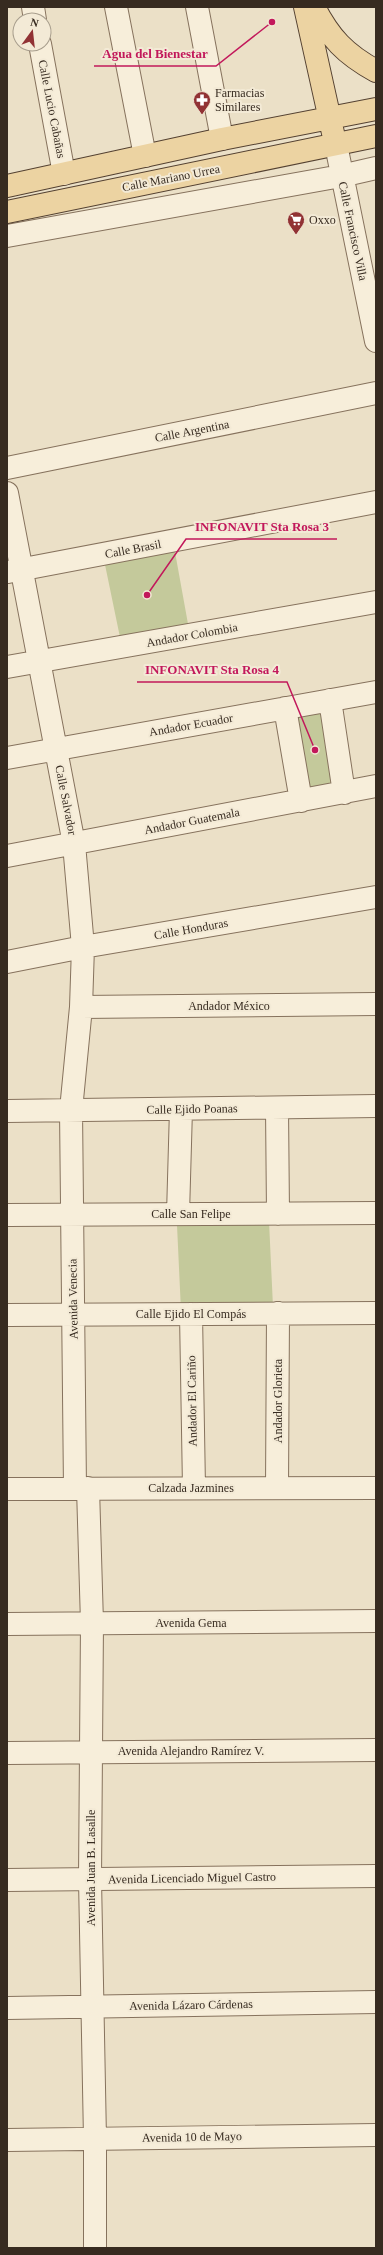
<svg xmlns="http://www.w3.org/2000/svg" width="383" height="2255" font-family="Georgia,serif">
  <style>
    .green { fill: #c4c99b }
    .lines { fill: none; stroke-linecap: round; stroke-linejoin: round }
    .minor-casing { stroke: #86725d; stroke-width: 24 }
    .major-casing { stroke: #544131; stroke-width: 24 }
    .minor { stroke: #f7eeda; stroke-width: 22 }
    .major { stroke: #ecd3a2; stroke-width: 22 }
    .labels { text-anchor: middle; dominant-baseline: central; stroke-width: 4; stroke-linejoin: round; paint-order: stroke }
    .poi-label { font-size: 12px; fill: #372b20; stroke: #f3ead6; text-anchor: start }
    .street-label { font-size: 12px; fill: #372b20; stroke: #f3ead6 }
    .leader { fill: none; stroke: #c2185b; stroke-width: 1.5 }
    .callout-dot { fill: #c2185b; stroke: #f3ead6; stroke-width: 1.5 }
    .callout-label { font-size: 13px; text-anchor: middle; font-weight: bold; fill: #c2185b; stroke: #f3ead6; stroke-width: 4; stroke-linejoin: round; paint-order: stroke }
  </style>
  <rect width="100%" height="100%" fill="#ebe0c7"/>
  <!-- green -->
  <path class="green" d="M 173,541 L 190,635 L 122,647 L 103,555 Z
    M 330,700 L 344,793 L 301,801 L 285,708 Z
    M 269,1221 L 273,1307 L 181,1311 L 177,1225 Z"/>
  <g class="lines">
    <!-- minor casing -->
    <g class="minor-casing">
      <path id="minor" d="M 33,7 L 35,20
        M 116,7 L 145,156
        M 197,7 L 222,139
        M 40,44 L 64,174
        M 336,145 L 376,341
        M 7,236 L 341,176 L 376,168
        M 7,468 L 376,393
        M 7,493 L 74,844 L 83,947 L 81,1007 L 71,1110 L 75,1488
        M 8,572 L 376,502
        M 7,667 L 376,602
        M 330,700 L 344,793
        M 285,708 L 301,801
        M 7,758 L 376,692
        M 7,856 L 376,786
        M 7,962 L 83,947 L 376,897
        M 81,1007 L 376,1004
        M 277,1108 L 278,1214
        M 7,1111 L 376,1106
        M 178,1214 L 181,1109
        M 7,1215 L 376,1213
        M 191,1314 L 194,1488
        M 7,1315 L 376,1313
        M 88,1488 L 92,1623 L 90,1879 L 95,2139 L 95,2248
        M 277,1488 L 278,1313
        M 7,1489 L 376,1488
        M 7,1624 L 376,1621
        M 7,1753 L 376,1750
        M 7,1880 L 376,1876
        M 7,2008 L 376,2002
        M 7,2140 L 376,2135"/>
    </g>
    <!-- major casing -->
    <g class="major-casing">
      <path id="major" d="M 305,7 L 333,133
        M 314,7 C 330,38 345,54 376,71
        M 7,186 L 222,139 L 376,109
        M 7,212 L 376,136"/>
    </g>
    <!-- minor -->
    <use href="#minor" class="minor"/>
    <!-- major -->
    <use href="#major" class="major"/>
  </g>
  <!-- icons -->
  <defs>
    <g id="pharmacy-pin" transform="scale(0.9)"><path d="M0 17L-7.5 6A9.5 9.5 0 1 1 7.5 6Z" fill="#913234" stroke="#f3ead6"/><path d="M-2-6h4v4h4v4h-4v4h-4v-4h-4v-4h4Z" fill="#fff"/></g>
    <g id="supermarket-pin" transform="scale(0.9)"><path d="M0 17L-7.5 6A9.5 9.5 0 1 1 7.5 6Z" fill="#913234" stroke="#f3ead6"/><path d="M-6-5.5h2.5l.6 2H6L4.5 2H-2.5L-4.4-4H-6ZM-1.5 3.2a1.3 1.3 0 1 0 .1 0ZM3 3.2a1.3 1.3 0 1 0 .1 0Z" fill="#fff"/></g>
  </defs>
  <g fill-rule="evenodd">
    <use href="#pharmacy-pin" x="202" y="100"/>
    <use href="#supermarket-pin" x="296" y="220"/>
  </g>
  <g class="labels">
    <!-- poi labels -->
    <g class="poi-label">
      <text x="215" y="93">Farmacias<tspan x="215" dy="14">Similares</tspan></text>
      <text x="309" y="220">Oxxo</text>
    </g>
    <!-- street labels -->
    <g class="street-label">
      <text transform="translate(52 109) rotate(79)">Calle Lucio Cabañas</text>
      <text transform="translate(171 178) rotate(-11)">Calle Mariano Urrea</text>
      <text transform="translate(353 231) rotate(78)">Calle Francisco Villa</text>
      <text transform="translate(192 431) rotate(-11)">Calle Argentina</text>
      <text transform="translate(133 549) rotate(-11)">Calle Brasil</text>
      <text transform="translate(192 635) rotate(-10)">Andador Colombia</text>
      <text transform="translate(191 725) rotate(-10)">Andador Ecuador</text>
      <text transform="translate(66 800) rotate(79)">Calle Salvador</text>
      <text transform="translate(192 821) rotate(-11)">Andador Guatemala</text>
      <text transform="translate(191 929) rotate(-10)">Calle Honduras</text>
      <text x="229" y="1006">Andador México</text>
      <text transform="translate(192 1109) rotate(-1)">Calle Ejido Poanas</text>
      <text x="191" y="1214">Calle San Felipe</text>
      <text transform="translate(73 1299) rotate(-91)">Avenida Venecia</text>
      <text x="191" y="1314">Calle Ejido El Compás</text>
      <text transform="translate(192 1401) rotate(-91)">Andador El Cariño</text>
      <text transform="translate(278 1401) rotate(-90)">Andador Glorieta</text>
      <text x="191" y="1488">Calzada Jazmines</text>
      <text x="191" y="1623">Avenida Gema</text>
      <text x="191" y="1751">Avenida Alejandro Ramírez V.</text>
      <text transform="translate(91 1868) rotate(-90)">Avenida Juan B. Lasalle</text>
      <text transform="translate(192 1878) rotate(-1)">Avenida Licenciado Miguel Castro</text>
      <text transform="translate(191 2005) rotate(-1)">Avenida Lázaro Cárdenas</text>
      <text transform="translate(192 2137) rotate(-1)">Avenida 10 de Mayo</text>
    </g>
  </g>
  <!-- callouts -->
  <path class="leader" d="M272 22L216 66H94M147 595L186 539H337M315 750L287 682H137"/>
  <g class="callout-dot">
    <circle cx="272" cy="22" r="4"/>
    <circle cx="147" cy="595" r="4"/>
    <circle cx="315" cy="750" r="4"/>
  </g>
  <g class="callout-label">
    <text x="155" y="58">Agua del Bienestar</text>
    <text x="262" y="531">INFONAVIT Sta Rosa 3</text>
    <text x="212" y="674">INFONAVIT Sta Rosa 4</text>
  </g>
  <!-- border -->
  <rect width="383" height="2255" fill="none" stroke="#372b20" stroke-width="16"/>
  <!-- north arrow -->
  <g transform="translate(32 32) rotate(15)"><circle r="19" fill="#f3ead6" stroke="#a89e8d"/>
  <path d="M0-3L7 15L0 10L-7 15Z" fill="#913234"/>
  <text y="-6" font-size="11" font-weight="bold" text-anchor="middle" fill="#372b20">N</text>
  </g>
</svg>
